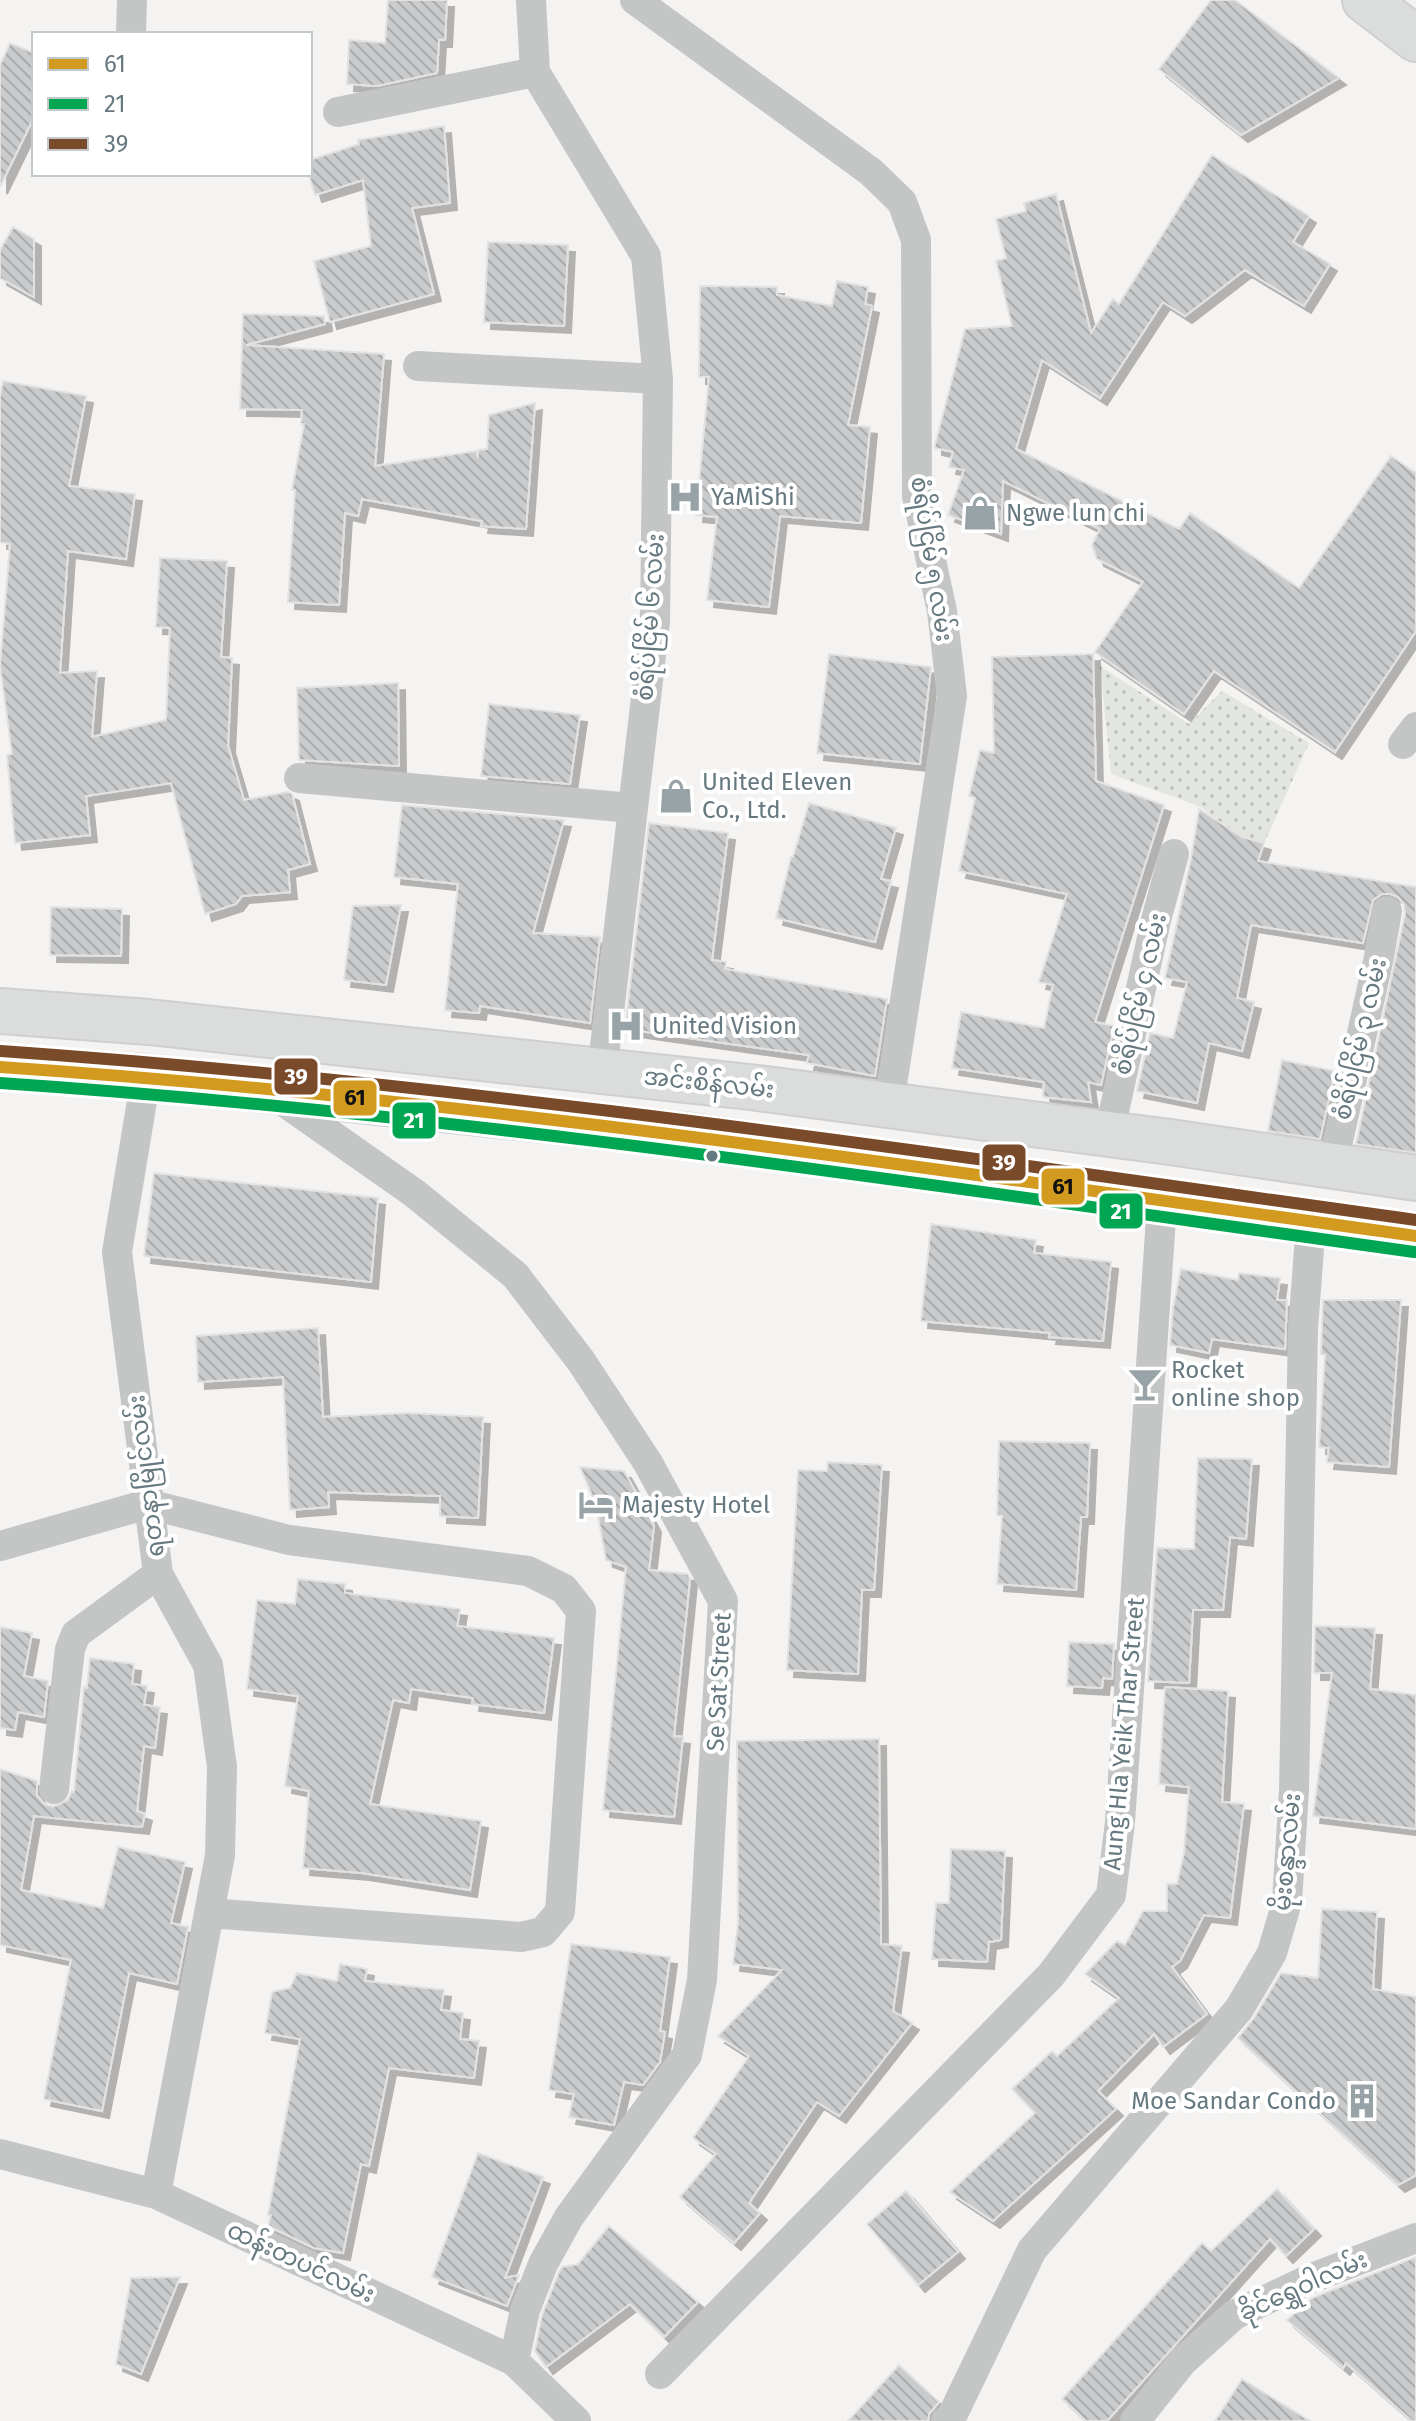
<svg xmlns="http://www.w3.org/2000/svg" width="1416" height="2421" font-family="'Fira Sans','Noto Sans Myanmar',sans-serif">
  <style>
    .grass { fill: url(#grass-dots) }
    .building { fill: url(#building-back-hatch); stroke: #e3e2e2; stroke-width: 2; filter: url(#shadow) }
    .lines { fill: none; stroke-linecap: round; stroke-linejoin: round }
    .primary-casing { stroke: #cfcfcf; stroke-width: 48 }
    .minor { stroke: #c4c6c6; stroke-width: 30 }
    .primary { stroke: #dbdcdc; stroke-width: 44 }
    .bus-1-casing { stroke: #fff; stroke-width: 18 }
    .bus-2-casing { stroke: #fff; stroke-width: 18 }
    .bus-3-casing { stroke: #fff; stroke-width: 18 }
    .bus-1 { stroke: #d39a20; stroke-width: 12 }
    .bus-2 { stroke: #00a651; stroke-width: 12 }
    .bus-3 { stroke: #7a4b2a; stroke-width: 12 }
    .bus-dot { fill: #667880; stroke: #fff; stroke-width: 3 }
    .labels { text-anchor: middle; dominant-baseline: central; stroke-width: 8; stroke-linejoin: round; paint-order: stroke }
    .poi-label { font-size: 24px; fill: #667880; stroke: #fff; text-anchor: start }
    .street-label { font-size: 24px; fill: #667880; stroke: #fff }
    .line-badge { stroke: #fff; stroke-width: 3 }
    .badge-label { font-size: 22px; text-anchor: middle; font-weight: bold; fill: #fff }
    .pale-badge-label { font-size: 22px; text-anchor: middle; font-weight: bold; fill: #111 }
  </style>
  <defs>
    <pattern id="grass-dots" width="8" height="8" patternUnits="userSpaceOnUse" patternTransform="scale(2)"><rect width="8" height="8" fill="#e3e5e0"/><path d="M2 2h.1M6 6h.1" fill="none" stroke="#bcbebb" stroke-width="1.8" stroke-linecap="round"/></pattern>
    <pattern id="building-back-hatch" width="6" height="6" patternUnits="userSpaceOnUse" patternTransform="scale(2)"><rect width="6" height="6" fill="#cacbcc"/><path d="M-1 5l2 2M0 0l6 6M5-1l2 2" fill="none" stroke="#a8aaab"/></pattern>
    <filter id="shadow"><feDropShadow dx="7" dy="7" stdDeviation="0" flood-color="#0004"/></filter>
  </defs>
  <rect width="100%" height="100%" fill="#f4f3f2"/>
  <!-- grass -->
  <path class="grass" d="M 1100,666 L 1189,724 L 1222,691 L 1309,743 L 1262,848 L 1241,841 L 1201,807 L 1111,774 Z"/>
  <!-- building -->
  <path class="building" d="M 388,0 L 447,0 L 445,40 L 439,40 L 437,73 L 377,86 L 347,84 L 349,40 L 385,43 Z
    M 1211,0 L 1235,0 L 1339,78 L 1241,135 L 1159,69 Z
    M 10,43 L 34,53 L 34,117 L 0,187 L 0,65 Z
    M 444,126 L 450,203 L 412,208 L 434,294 L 330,322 L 314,261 L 371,246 L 363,180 L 315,195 L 310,179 L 310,160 L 359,144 L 358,140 Z
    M 1212,155 L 1309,216 L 1293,242 L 1330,264 L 1304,306 L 1245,270 L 1185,316 L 1163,302 L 1100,398 L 1042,360 L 1016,449 L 1179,529 L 1190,513 L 1299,588 L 1391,456 L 1416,473 L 1416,631 L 1335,752 L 1214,671 L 1184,714 L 1095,652 L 1143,582 L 1097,559 L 1092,545 L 1100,529 L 1003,481 L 1001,534 L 948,515 L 964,470 L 949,467 L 953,452 L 935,448 L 935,445 L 965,329 L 1012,326 L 996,261 L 1006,258 L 996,219 L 1026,211 L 1024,203 L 1056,194 L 1091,333 L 1113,299 L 1119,304 Z
    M 13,227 L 34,239 L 34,297 L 0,278 L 0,250 Z
    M 488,242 L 568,245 L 564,326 L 484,322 Z
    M 837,281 L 868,287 L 865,304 L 872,306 L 848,425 L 870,427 L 861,523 L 780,516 L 769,607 L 707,600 L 717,517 L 696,515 L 709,377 L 699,377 L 700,286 L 777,287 L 777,295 L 832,306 Z
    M 243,314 L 324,316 L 325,324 L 246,345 L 384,354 L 375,466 L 476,451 L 478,458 L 478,450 L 487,449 L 489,415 L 535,403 L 526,529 L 481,526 L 482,521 L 362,499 L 358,516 L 345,513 L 339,605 L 288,602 L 295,490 L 292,490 L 304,424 L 301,424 L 302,410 L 240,409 Z
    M 3,381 L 86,396 L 69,486 L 135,494 L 126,559 L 68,551 L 60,673 L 97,671 L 92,737 L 166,720 L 170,628 L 156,627 L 160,558 L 227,561 L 221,657 L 232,658 L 228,746 L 244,800 L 288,792 L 292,794 L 310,864 L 288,870 L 290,892 L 242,896 L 236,904 L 205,914 L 171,783 L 86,796 L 90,835 L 15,843 L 7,755 L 12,754 L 0,666 L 10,544 L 0,542 L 0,396 Z
    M 829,654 L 931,667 L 920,764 L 817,753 Z
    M 1093,654 L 1096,781 L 1164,805 L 1095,1022 L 1114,1026 L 1101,1085 L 1088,1082 L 1091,1102 L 1043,1097 L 1044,1082 L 952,1068 L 961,1012 L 1044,1028 L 1053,985 L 1039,982 L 1067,894 L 959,871 L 975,798 L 969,796 L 980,750 L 994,753 L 992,657 Z
    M 398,683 L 399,766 L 299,760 L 297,688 Z
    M 489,704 L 580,715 L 570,784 L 481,776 Z
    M 809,803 L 896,828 L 881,879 L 891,881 L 875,942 L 776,918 L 791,857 L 793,857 Z
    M 402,805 L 564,820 L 533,933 L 600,937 L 590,1023 L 480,1006 L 479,1013 L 445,1010 L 458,884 L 394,877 Z
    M 1199,809 L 1242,837 L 1264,843 L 1258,861 L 1416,887 L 1416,1153 L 1356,1144 L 1405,914 L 1404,904 L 1398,897 L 1391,894 L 1382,894 L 1373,900 L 1363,943 L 1251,925 L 1237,998 L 1254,1002 L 1242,1051 L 1209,1043 L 1197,1103 L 1137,1091 L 1150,1033 L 1173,1038 L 1187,982 L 1165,978 L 1191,859 Z
    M 649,823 L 728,833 L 712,960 L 726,962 L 725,969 L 887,999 L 875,1076 L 807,1063 L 809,1055 L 625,1029 Z
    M 401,905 L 386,985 L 344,980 L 353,906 Z
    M 51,907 L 122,909 L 121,956 L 50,955 Z
    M 1282,1060 L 1335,1071 L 1320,1139 L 1268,1131 Z
    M 154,1173 L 378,1198 L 371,1282 L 144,1256 Z
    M 931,1224 L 1036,1240 L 1034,1253 L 1111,1262 L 1103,1341 L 1049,1337 L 1050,1333 L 921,1321 Z
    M 1181,1269 L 1238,1280 L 1239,1273 L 1280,1278 L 1277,1300 L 1287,1300 L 1285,1349 L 1212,1339 L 1209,1353 L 1170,1345 L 1173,1308 Z
    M 1323,1300 L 1401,1300 L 1389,1467 L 1327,1462 L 1329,1448 L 1319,1447 L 1325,1355 L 1321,1354 Z
    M 318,1328 L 323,1417 L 408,1413 L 483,1417 L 478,1518 L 440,1516 L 440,1496 L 328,1492 L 329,1507 L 290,1510 L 283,1377 L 198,1382 L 196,1336 Z
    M 999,1441 L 1090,1443 L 1087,1517 L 1081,1517 L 1076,1590 L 997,1584 L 1002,1516 L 997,1515 Z
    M 1198,1458 L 1252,1459 L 1246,1539 L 1230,1537 L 1223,1610 L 1193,1610 L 1189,1683 L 1148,1681 L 1157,1548 L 1194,1549 Z
    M 828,1462 L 882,1465 L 874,1590 L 862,1590 L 858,1674 L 787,1670 L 798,1470 L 827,1471 Z
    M 580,1467 L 624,1471 L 654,1525 L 649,1570 L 688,1574 L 690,1579 L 674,1736 L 683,1737 L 674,1817 L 603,1810 L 626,1567 L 606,1560 L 596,1505 Z
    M 298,1579 L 345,1584 L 345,1593 L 460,1609 L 457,1626 L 554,1638 L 544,1713 L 472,1704 L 473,1698 L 411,1689 L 409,1703 L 393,1700 L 370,1804 L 481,1821 L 470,1890 L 362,1873 L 303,1868 L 309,1791 L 285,1786 L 298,1696 L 247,1689 L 257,1600 L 295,1604 Z
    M 1315,1626 L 1375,1628 L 1370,1689 L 1416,1695 L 1416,1829 L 1313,1816 L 1332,1673 L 1314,1673 Z
    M 0,1627 L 32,1633 L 24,1676 L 48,1681 L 44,1717 L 18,1712 L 15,1730 L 0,1728 Z
    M 1069,1642 L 1114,1644 L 1112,1679 L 1103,1678 L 1102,1688 L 1067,1686 Z
    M 90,1658 L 134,1664 L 132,1684 L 147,1686 L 144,1705 L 160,1707 L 155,1748 L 144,1746 L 137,1811 L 145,1814 L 142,1827 L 34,1816 L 21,1890 L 103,1908 L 118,1847 L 185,1862 L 171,1923 L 188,1927 L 177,1984 L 129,1973 L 102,2111 L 44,2099 L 71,1960 L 0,1945 L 0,1769 L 37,1781 L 37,1795 L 44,1804 L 53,1807 L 68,1800 L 72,1791 L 74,1792 L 84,1687 L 87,1688 Z
    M 1165,1687 L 1228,1691 L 1222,1802 L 1244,1804 L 1230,1918 L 1204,1915 L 1180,1961 L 1172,1967 L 1207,2014 L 1163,2047 L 1154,2034 L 1098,2091 L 1116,2109 L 993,2221 L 950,2192 L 1035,2113 L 1012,2089 L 1052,2051 L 1057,2056 L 1119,1998 L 1085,1974 L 1117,1941 L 1125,1945 L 1143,1911 L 1167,1911 L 1167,1884 L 1177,1884 L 1184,1853 L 1189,1787 L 1159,1784 Z
    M 879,1739 L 881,1944 L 902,1946 L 893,2011 L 912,2023 L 839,2116 L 817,2102 L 749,2203 L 760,2213 L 734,2243 L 680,2197 L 716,2154 L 693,2138 L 749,2056 L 718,2036 L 782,1970 L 733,1964 L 738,1923 L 737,1741 Z
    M 951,1849 L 1005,1851 L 1001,1940 L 989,1942 L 987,1962 L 932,1959 L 936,1903 L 949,1903 Z
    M 1322,1909 L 1377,1912 L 1373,1989 L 1416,1997 L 1416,2175 L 1398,2185 L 1238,2038 L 1254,2018 L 1281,1973 L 1318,1978 Z
    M 571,1944 L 670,1957 L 660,2031 L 665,2032 L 660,2062 L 643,2085 L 624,2082 L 614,2125 L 569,2117 L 574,2094 L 549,2090 Z
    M 340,1964 L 367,1969 L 365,1981 L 444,1990 L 441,2010 L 463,2013 L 460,2039 L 479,2041 L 474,2078 L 389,2068 L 369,2166 L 361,2164 L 343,2253 L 314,2248 L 268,2226 L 271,2215 L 268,2215 L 300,2039 L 265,2033 L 272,1992 L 290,1988 L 297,1973 L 337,1981 Z
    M 478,2153 L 543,2177 L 505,2278 L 519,2275 L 507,2306 L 432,2277 Z
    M 1277,2189 L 1314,2229 L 1286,2256 L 1270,2239 L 1107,2421 L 1086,2421 L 1062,2399 L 1202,2243 L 1211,2251 Z
    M 906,2191 L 958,2252 L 918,2285 L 867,2224 Z
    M 609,2226 L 698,2302 L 664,2337 L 630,2304 L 546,2367 L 535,2351 L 542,2315 L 559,2272 L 562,2267 L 578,2264 Z
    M 1416,2257 L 1416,2421 L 1412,2421 L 1346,2363 L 1343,2368 L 1287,2320 L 1312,2298 Z
    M 180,2277 L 141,2374 L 116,2364 L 131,2278 Z
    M 899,2365 L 939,2402 L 929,2414 L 928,2421 L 848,2421 Z
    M 1242,2379 L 1310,2421 L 1215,2421 Z"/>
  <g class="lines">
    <!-- primary casing -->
    <g class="primary-casing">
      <path id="primary" d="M 1365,0 L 1416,39
        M 0,1011 L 149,1022 L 750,1087 L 1170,1142 L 1416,1178
        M 0,1067 L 146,1077 L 684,1135 L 1416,1236"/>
    </g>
    <!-- minor -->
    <path class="minor" d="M 531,0 L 535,72 L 646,256 L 658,379 L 655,621 L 602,1072
      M 635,0 L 871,172 L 902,202 L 916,240 L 917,496 L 942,611 L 952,696 L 889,1104
      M 131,34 L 132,0
      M 338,112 L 535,72
      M 418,366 L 658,379
      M 1403,744 L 1416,727
      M 299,778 L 632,808
      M 146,1077 L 117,1252 L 158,1574 L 208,1665 L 222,1767 L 220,1855 L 156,2194
      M 273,1094 L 414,1193 L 515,1275 L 581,1361 L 648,1463 L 723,1601 L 702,1980 L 687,2055 L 569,2217 L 543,2264 L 525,2310 L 514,2361
      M 1109,1134 L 1156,920 L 1174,854
      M 1332,1168 L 1379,957 L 1387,911
      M 148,1504 L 289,1540 L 528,1571 L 564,1589 L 581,1611 L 560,1912 L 543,1932 L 521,1937 L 209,1913
      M 0,1546 L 148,1504
      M 54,1789 L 70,1649 L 76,1634 L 158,1574
      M 0,2154 L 156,2194 L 514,2361 L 576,2421
      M 660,2374 L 1051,1975 L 1111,1895 L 1120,1822 L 1162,1203
      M 946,2421 L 952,2416 L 1032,2250 L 1239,2009 L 1272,1953 L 1287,1902 L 1294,1790 L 1303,1329 L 1311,1223
      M 1135,2421 L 1183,2361 L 1234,2315 L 1312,2278 L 1416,2238"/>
    <!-- primary -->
    <use href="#primary" class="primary"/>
    <!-- bus-1 casing -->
    <g class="bus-1-casing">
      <path id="bus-1" d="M 0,1067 C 474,1099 945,1171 1416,1236"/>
    </g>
    <!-- bus-2 casing -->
    <g class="bus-2-casing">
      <path id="bus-2" d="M 0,1083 C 474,1115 944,1187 1414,1252"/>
    </g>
    <!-- bus-3 casing -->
    <g class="bus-3-casing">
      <path id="bus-3" d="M 1,1051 C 475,1084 946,1155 1416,1220"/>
    </g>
    <!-- bus-1 -->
    <use href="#bus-1" class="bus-1"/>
    <!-- bus-2 -->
    <use href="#bus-2" class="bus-2"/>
    <!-- bus-3 -->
    <use href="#bus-3" class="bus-3"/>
  </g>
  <!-- icons -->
  <defs>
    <g id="hospital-bare" transform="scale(2.76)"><path d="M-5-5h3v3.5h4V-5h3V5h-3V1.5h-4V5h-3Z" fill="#98a3a8" stroke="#fff" stroke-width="2.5" paint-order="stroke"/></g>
    <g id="shop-bare" transform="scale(2.76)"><path d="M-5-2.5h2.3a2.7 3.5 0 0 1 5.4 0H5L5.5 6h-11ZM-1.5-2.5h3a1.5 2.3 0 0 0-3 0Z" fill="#98a3a8" stroke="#fff" stroke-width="2.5" paint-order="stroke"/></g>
    <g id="bar-bare" transform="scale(2.76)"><path d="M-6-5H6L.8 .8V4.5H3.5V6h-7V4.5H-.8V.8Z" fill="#98a3a8" stroke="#fff" stroke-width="2.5" paint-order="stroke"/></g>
    <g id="hotel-bare" transform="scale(2.76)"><path d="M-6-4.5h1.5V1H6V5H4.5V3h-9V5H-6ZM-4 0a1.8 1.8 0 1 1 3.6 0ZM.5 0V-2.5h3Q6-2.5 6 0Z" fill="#98a3a8" stroke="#fff" stroke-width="2.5" paint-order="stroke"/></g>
    <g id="building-bare" transform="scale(2.76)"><path d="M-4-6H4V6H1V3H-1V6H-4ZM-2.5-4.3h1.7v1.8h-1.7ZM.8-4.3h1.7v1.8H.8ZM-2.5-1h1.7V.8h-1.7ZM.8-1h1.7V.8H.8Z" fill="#98a3a8" stroke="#fff" stroke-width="2.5" paint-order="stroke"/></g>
  </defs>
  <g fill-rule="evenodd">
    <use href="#hospital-bare" x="685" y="497"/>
    <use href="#shop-bare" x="980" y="513"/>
    <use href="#shop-bare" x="676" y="796"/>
    <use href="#hospital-bare" x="626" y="1026"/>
    <use href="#bar-bare" x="1145" y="1384"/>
    <use href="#hotel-bare" x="596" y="1505"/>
    <use href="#building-bare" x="1362" y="2101"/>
  </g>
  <!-- markers -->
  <circle class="bus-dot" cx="712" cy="1156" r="7"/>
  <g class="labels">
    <!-- poi labels -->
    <g class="poi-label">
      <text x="711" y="497">YaMiShi</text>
      <text x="1006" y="513">Ngwe lun chi</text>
      <text x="702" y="782">United Eleven<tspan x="702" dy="28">Co., Ltd.</tspan></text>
      <text x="652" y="1026">United Vision</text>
      <text x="1171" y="1370">Rocket<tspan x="1171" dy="28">online shop</tspan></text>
      <text x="622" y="1505">Majesty Hotel</text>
      <text x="1336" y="2101" text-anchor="end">Moe Sandar Condo</text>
    </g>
    <!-- street labels -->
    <g class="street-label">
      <text transform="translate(932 559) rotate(81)">စံရိပ်ငြိမ် ၅ လမ်း</text>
      <text transform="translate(650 617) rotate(-86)">စံရိပ်ငြိမ် ၆ လမ်း</text>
      <text transform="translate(1140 994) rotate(-77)">စံရိပ်ငြိမ် ၄ လမ်း</text>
      <text transform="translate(1360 1039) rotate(-77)">စံရိပ်ငြိမ် ၃ လမ်း</text>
      <text transform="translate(709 1083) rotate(6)">အင်းစိန်လမ်း</text>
      <text transform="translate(146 1476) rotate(-97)">ရတနာမြိုင်လမ်း</text>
      <text transform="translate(719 1682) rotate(-87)">Se Sat Street</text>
      <text transform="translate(1124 1734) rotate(-85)">Aung Hla Yeik Thar Street</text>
      <text transform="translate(1287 1852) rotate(-85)">မိုးစန္ဒာလမ်း</text>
      <text transform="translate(301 2262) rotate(25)">ထန်းတပင်လမ်း</text>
      <text transform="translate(1303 2286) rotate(-24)">ခိုင်ရွှေဝါလမ်း</text>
    </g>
  </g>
  <g class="line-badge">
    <rect x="273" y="1057" width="46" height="39" rx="8" fill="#7a4b2a"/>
    <rect x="332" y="1079" width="46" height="38" rx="8" fill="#d39a20"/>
    <rect x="391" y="1101" width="46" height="39" rx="8" fill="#00a651"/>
    <rect x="981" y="1143" width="46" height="39" rx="8" fill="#7a4b2a"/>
    <rect x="1040" y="1167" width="46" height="39" rx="8" fill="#d39a20"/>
    <rect x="1098" y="1192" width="46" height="38" rx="8" fill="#00a651"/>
  </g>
  <g class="badge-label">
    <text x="296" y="1084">39</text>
    <text x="414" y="1128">21</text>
    <text x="1004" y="1170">39</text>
    <text x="1121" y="1219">21</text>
  </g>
  <g class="pale-badge-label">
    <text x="355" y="1105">61</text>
    <text x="1063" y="1194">61</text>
  </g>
  <!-- legend -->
  <rect x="32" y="32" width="280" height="144" fill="#ffffff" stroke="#c2c9cc" stroke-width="2"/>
  <rect x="48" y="58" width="40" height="12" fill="#d39a20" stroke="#c2c9cc" stroke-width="2"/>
  <text x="104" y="72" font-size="24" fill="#667880">61</text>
  <rect x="48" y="98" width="40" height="12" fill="#00a651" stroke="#c2c9cc" stroke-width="2"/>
  <text x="104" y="112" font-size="24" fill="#667880">21</text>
  <rect x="48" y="138" width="40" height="12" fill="#7a4b2a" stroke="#c2c9cc" stroke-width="2"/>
  <text x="104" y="152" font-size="24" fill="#667880">39</text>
</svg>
